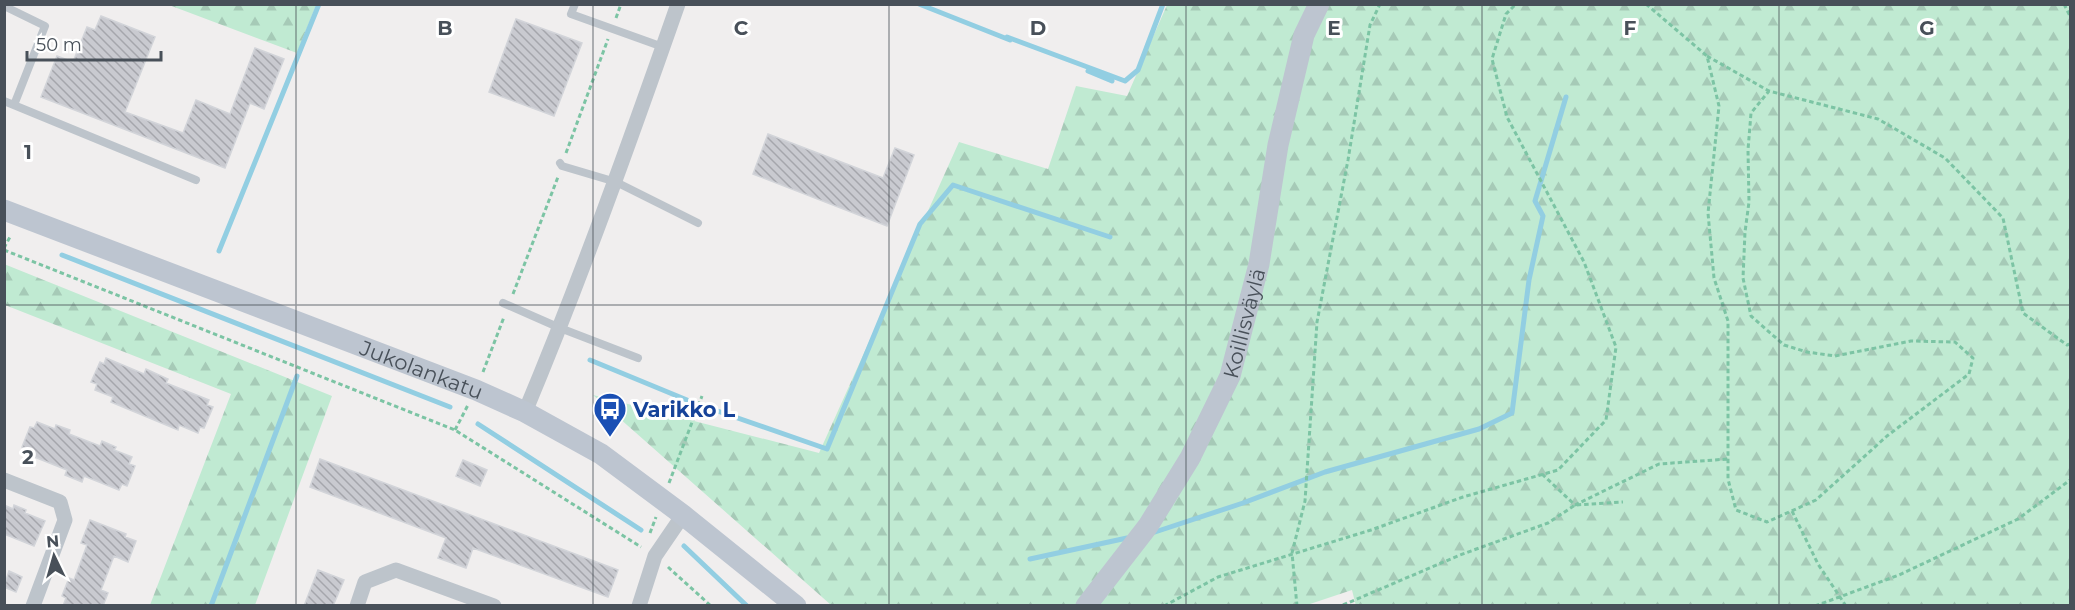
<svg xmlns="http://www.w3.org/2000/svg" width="2075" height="610" font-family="Montserrat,sans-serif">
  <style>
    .forest { fill: url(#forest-firs) }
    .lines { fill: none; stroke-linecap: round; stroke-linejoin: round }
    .stream { stroke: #92cee2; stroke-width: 5 }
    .building { fill: url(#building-back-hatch); stroke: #d2d4d9; stroke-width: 1.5 }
    .path { stroke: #7cc4a4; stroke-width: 3; stroke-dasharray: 4.5 3; stroke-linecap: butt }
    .lane { stroke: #bdc4cb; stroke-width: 8 }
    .street { stroke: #bdc4cb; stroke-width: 15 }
    .secondary { stroke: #bdc5d0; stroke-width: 21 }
    .grid { fill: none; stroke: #485059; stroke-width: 1.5; stroke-opacity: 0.55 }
    .labels { text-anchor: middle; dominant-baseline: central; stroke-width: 6; stroke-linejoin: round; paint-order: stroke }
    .street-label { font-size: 21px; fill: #485059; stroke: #fff }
    .transit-label { font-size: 21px; font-weight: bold; fill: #164399; stroke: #fff; text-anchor: start }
    .grid-label { font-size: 20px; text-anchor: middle; font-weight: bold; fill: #485059; stroke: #fff; stroke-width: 6; stroke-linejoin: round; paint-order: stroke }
  </style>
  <defs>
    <pattern id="forest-firs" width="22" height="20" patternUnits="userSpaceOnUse" patternTransform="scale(1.5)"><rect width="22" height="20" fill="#c0ead2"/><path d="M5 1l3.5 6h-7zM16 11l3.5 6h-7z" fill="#a6cab7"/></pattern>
    <pattern id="building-back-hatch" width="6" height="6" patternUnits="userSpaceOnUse" patternTransform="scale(1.5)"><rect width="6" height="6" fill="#c9cad0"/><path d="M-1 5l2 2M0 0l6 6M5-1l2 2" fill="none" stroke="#a5a6ac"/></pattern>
  </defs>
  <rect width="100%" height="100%" fill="#f0eeee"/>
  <!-- forest -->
  <path class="forest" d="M 169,5 L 316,4 L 316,5 L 297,53 Z
    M 1167,5 L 2070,5 L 2070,605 L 1356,606 L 1352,590 L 1304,606 L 831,605 L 593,395 L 819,453 L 959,142 L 1048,169 L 1076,86 L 1127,96 Z
    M 4,264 L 332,396 L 255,605 L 150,605 L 231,394 L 5,305 Z"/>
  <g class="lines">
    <!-- stream -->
    <path class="stream" d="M 919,4 L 1010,40
      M 1007,37 L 1125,81 L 1138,70 L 1163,4
      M 1088,71 L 1112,81
      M 219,251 L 319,4
      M 62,255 L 450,407
      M 590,360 L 687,400
      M 706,407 L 827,449 L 920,224 L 953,185 L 1110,237
      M 478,424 L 641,530
      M 1155,532 L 1243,503 L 1325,472 L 1479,429 L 1512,413 L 1529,280 L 1543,216 L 1535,201 L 1566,97
      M 684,546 L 747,606
      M 1030,559 L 1127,538
      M 211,606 L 297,376"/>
  </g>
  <!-- building -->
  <path class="building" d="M 101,16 L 155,37 L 125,112 L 183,133 L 196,100 L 230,114 L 255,48 L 284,59 L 264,109 L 250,103 L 225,168 L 41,97 L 57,56 L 73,62 L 87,27 L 95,30 Z
    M 516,19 L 582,43 L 554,116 L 489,92 Z
    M 768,134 L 883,178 L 895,148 L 914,155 L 887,226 L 753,174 Z
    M 106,358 L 144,374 L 146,369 L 168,379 L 166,383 L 209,400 L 207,405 L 213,407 L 204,428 L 200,427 L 198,433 L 179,425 L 178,430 L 111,402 L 113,397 L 95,390 L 97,384 L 91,382 L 100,362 L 104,364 Z
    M 37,422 L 55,429 L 56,425 L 70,430 L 69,434 L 100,446 L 102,441 L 116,447 L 114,450 L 132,457 L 129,464 L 135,466 L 127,486 L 122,484 L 119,490 L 84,476 L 82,482 L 65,475 L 67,470 L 27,454 L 29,450 L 22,447 L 30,427 L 34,428 Z
    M 320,459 L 618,570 L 608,597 L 473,548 L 466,568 L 438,558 L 446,538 L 310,487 Z
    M 463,460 L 487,470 L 480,486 L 456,476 Z
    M 4,505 L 13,509 L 14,505 L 26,510 L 25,513 L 45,521 L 34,546 L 4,534 Z
    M 90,520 L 126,534 L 125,537 L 136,541 L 128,562 L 114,556 L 101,590 L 108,593 L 103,606 L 63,606 L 66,598 L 62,596 L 69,578 L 74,580 L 87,545 L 81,543 Z
    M 318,570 L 344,580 L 333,606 L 304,606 Z
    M 9,571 L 22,577 L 16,592 L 4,587 Z"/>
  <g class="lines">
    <!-- path -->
    <path class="path" d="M 1646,4 L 1707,56 L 1719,106 L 1708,213 L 1714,278 L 1728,321 L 1728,479 L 1736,510 L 1767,522 L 1816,500 L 1887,436 L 1969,374 L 1973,358 L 1955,342 L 1911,341 L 1835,356 L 1807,352 L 1784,345 L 1751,316 L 1743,278 L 1745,232 L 1749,202 L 1748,150 L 1751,113 L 1769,91 L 1878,119 L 1945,158 L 2003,218 L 2023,313 L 2067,345 L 2070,344
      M 2064,4 L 2070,16
      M 616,18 L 621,4
      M 1707,56 L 1769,91
      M 566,153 L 608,39
      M 4,248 L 11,235
      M 4,250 L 455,430 L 641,547
      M 513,294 L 558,177
      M 483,372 L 504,317
      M 455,430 L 468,405
      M 1542,474 L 1575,505 L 1659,464 L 1728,459
      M 669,483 L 702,396
      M 1792,511 L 1818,564 L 1846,606
      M 650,533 L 656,517
      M 668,567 L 711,606
      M 1343,605 L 1460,555 L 1548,523 L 1575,505 L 1623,502
      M 1164,606 L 1218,577 L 1371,530 L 1463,497 L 1558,470 L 1606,420 L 1616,347 L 1584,262 L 1507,117 L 1492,59 L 1506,14 L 1516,4
      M 1297,606 L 1292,553 L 1305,501 L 1317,322 L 1348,160 L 1370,25 L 1380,4
      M 1815,606 L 1899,575 L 2018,519 L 2070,480
      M 2068,606 L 2070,605"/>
    <!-- lane -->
    <path class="lane" d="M 575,4 L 571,14 L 663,47
      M 4,6 L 45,26 L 14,105
      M 4,101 L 196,180
      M 560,163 L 562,166 L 616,182 L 698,223
      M 503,303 L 560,328 L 638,358"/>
    <!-- street -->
    <path class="street" d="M 525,412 C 581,278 630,141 678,4
      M 4,480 L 60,502 L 65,520 L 33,606
      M 357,606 L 365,582 L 396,570 L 494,606
      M 639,606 L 655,556 L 683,515"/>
    <!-- secondary -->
    <g class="secondary">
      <path id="s1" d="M 4,210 L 476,390 L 525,412 L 601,454 L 683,515 L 796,606"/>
      <path id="s2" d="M 1086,606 L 1148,526 L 1190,458 L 1230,376 L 1259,264 L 1278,145 L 1304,35 L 1319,4"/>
    </g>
  </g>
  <!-- grid -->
  <path class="grid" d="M 296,4 L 296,606M 593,4 L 593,606M 889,4 L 889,606M 1186,4 L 1186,606M 1482,4 L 1482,606M 1779,4 L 1779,606M 4,305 L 2070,305"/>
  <!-- icons -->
  <defs>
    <g id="bus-pin" transform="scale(1.725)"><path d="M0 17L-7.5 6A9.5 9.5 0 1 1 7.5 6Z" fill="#1a4fb4" stroke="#fff"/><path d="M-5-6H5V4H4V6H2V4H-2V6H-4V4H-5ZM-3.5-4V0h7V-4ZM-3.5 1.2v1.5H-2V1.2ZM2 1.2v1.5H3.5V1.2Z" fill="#fff"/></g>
  </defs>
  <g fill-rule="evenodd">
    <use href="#bus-pin" x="610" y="409"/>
  </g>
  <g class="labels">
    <!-- street labels -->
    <g class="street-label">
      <text stroke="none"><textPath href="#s2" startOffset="327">Koillisväylä</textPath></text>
      <text stroke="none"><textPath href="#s1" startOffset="447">Jukolankatu</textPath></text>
    </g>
    <!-- transit labels -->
    <g class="transit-label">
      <text x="633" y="409">Varikko L</text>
    </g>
  </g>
  <g class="grid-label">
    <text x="445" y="35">B</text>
    <text x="741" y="35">C</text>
    <text x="1038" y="35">D</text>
    <text x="1334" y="35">E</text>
    <text x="1630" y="35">F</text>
    <text x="1927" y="35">G</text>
    <text x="28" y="159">1</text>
    <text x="28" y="464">2</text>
  </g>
  <!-- border -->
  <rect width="2075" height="610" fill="none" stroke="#485059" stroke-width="12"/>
  <!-- north arrow -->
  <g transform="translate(54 556) rotate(355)" stroke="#ffffff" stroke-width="4.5" paint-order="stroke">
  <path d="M0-4.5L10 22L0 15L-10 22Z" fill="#485059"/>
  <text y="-9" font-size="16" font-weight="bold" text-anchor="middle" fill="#485059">N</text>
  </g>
  <!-- scale -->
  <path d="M27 51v9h134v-9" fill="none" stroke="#485059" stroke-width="3"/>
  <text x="36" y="51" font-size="18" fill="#485059" stroke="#ffffff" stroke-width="4.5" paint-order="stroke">50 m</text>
</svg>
